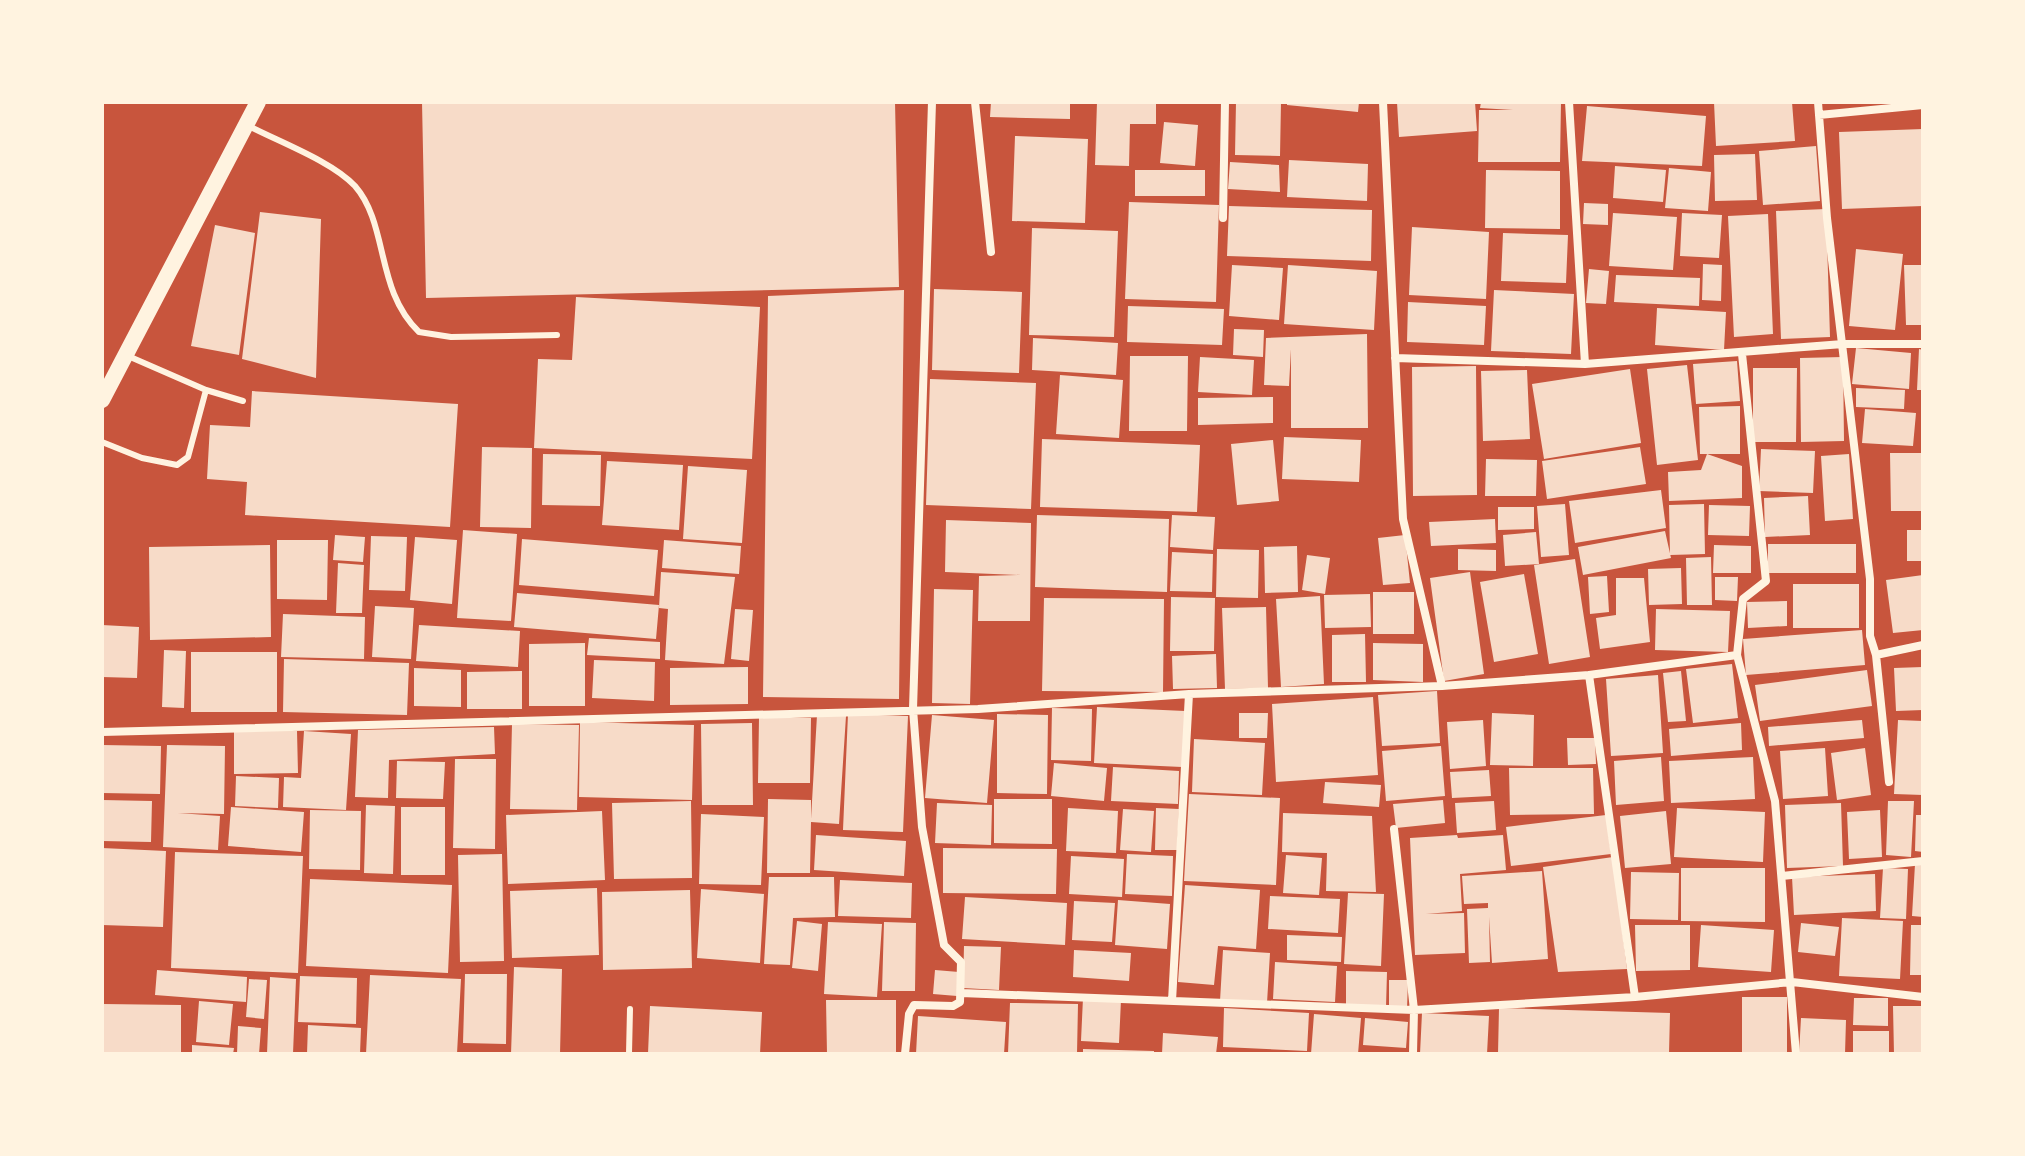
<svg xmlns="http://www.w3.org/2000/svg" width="2025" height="1156" font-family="Jost,sans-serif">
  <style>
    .building { fill: #f7dbc8 }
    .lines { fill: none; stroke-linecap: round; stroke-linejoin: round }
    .service { stroke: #fff3e0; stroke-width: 6 }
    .minor { stroke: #fff3e0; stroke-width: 8 }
    .secondary { stroke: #fff3e0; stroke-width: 16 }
  </style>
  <rect width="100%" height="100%" fill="#c8553d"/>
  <!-- building -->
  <path class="building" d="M 422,102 L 895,102 L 899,287 L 426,298 Z
    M 991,102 L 1070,102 L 1070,119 L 990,117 Z
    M 1097,102 L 1156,102 L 1156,124 L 1130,124 L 1129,166 L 1095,165 Z
    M 1236,102 L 1281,102 L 1280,156 L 1235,155 Z
    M 1287,102 L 1359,102 L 1358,112 L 1287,105 Z
    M 1397,102 L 1475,102 L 1477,131 L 1399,137 Z
    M 1481,102 L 1561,102 L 1560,162 L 1478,162 L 1479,110 L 1513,110 L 1480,108 Z
    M 1714,102 L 1792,102 L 1795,141 L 1716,146 Z
    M 1587,106 L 1706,116 L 1702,166 L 1582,161 Z
    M 1164,122 L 1198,125 L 1195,166 L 1160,163 Z
    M 1923,129 L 1923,206 L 1842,209 L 1839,132 Z
    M 1015,136 L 1088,139 L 1085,223 L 1012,221 Z
    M 1816,146 L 1820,201 L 1763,205 L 1759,151 Z
    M 1755,154 L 1757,200 L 1715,201 L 1714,155 Z
    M 1289,160 L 1368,164 L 1367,201 L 1287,197 Z
    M 1230,162 L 1279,165 L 1280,192 L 1228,189 Z
    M 1615,166 L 1666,170 L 1663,202 L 1613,198 Z
    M 1669,168 L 1711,172 L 1708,211 L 1665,208 Z
    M 1135,170 L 1205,170 L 1205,196 L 1135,196 Z
    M 1486,170 L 1560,171 L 1560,229 L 1485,228 Z
    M 1129,202 L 1219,205 L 1216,302 L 1125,299 Z
    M 1584,203 L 1608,204 L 1608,225 L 1583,224 Z
    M 1229,206 L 1372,210 L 1371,261 L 1227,256 Z
    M 1826,209 L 1830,337 L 1781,339 L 1776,211 Z
    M 260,212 L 321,219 L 316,378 L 242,359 Z
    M 1613,213 L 1677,217 L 1673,270 L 1609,266 Z
    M 1682,213 L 1722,215 L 1719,258 L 1680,256 Z
    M 1768,214 L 1773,334 L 1734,337 L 1728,216 Z
    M 215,225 L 255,233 L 239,355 L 191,346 Z
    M 1412,227 L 1489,232 L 1486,299 L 1409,295 Z
    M 1032,228 L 1118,231 L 1114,337 L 1029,335 Z
    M 1503,233 L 1568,235 L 1566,283 L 1501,281 Z
    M 1856,249 L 1903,254 L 1895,330 L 1849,326 Z
    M 1703,264 L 1722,265 L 1721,301 L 1702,300 Z
    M 1232,265 L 1283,268 L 1279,320 L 1229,316 Z
    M 1288,265 L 1377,271 L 1374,330 L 1284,324 Z
    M 1904,265 L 1923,265 L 1923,325 L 1906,325 Z
    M 1589,269 L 1609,271 L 1606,304 L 1586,303 Z
    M 1616,275 L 1700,278 L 1699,306 L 1614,302 Z
    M 934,289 L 1022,292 L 1019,373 L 932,370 Z
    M 904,290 L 899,699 L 763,697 L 768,296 Z
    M 1494,290 L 1574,294 L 1571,354 L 1491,351 Z
    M 576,297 L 760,307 L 752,459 L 534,448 L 538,359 L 572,360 Z
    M 1408,302 L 1486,306 L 1484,345 L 1407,342 Z
    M 1128,306 L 1224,309 L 1222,345 L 1127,342 Z
    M 1657,308 L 1726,312 L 1724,350 L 1655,345 Z
    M 1234,329 L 1264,330 L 1263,357 L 1233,355 Z
    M 1367,334 L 1368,428 L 1291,428 L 1291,349 L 1289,386 L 1264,385 L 1266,338 Z
    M 1033,338 L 1118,343 L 1116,375 L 1032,370 Z
    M 1856,348 L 1911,353 L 1909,389 L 1852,384 Z
    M 1919,349 L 1923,350 L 1923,390 L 1917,390 Z
    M 1130,356 L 1188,356 L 1187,431 L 1129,431 Z
    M 1200,357 L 1254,360 L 1252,395 L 1198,392 Z
    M 1843,357 L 1844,441 L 1801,442 L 1800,358 Z
    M 1737,361 L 1740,401 L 1696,404 L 1693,364 Z
    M 1687,365 L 1698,460 L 1657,465 L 1647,369 Z
    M 1476,366 L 1477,495 L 1413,496 L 1412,367 Z
    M 1753,368 L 1797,368 L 1796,442 L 1753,442 Z
    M 1630,369 L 1641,443 L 1544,459 L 1532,384 Z
    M 1527,370 L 1530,439 L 1483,441 L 1481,371 Z
    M 1060,375 L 1123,380 L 1119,438 L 1056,434 Z
    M 930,379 L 1036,383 L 1031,509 L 926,505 Z
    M 1856,388 L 1905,390 L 1904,409 L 1856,407 Z
    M 252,391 L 458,404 L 450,527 L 245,515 L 247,482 L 207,479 L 210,425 L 250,427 Z
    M 1273,397 L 1273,423 L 1198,425 L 1198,398 Z
    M 1740,406 L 1740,454 L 1700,454 L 1699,407 Z
    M 1865,409 L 1916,413 L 1913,446 L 1862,443 Z
    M 1284,437 L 1361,440 L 1359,482 L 1282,479 Z
    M 1042,439 L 1200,445 L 1197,512 L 1040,507 Z
    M 1273,440 L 1279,501 L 1237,505 L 1231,444 Z
    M 482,447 L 532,448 L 531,528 L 480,527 Z
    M 1640,447 L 1646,484 L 1547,499 L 1542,461 Z
    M 1761,449 L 1815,451 L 1813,493 L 1759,491 Z
    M 1890,453 L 1923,453 L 1923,511 L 1891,511 Z
    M 543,454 L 601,455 L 600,506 L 542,505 Z
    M 1707,454 L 1742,466 L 1742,498 L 1669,501 L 1668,472 L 1701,470 Z
    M 1849,454 L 1853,519 L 1825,521 L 1821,456 Z
    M 1486,459 L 1537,460 L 1536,496 L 1485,496 Z
    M 607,461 L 683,465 L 679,530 L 602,525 Z
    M 688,466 L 747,470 L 742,543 L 683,539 Z
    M 1661,490 L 1666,528 L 1575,543 L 1569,501 Z
    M 1808,496 L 1810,535 L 1765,537 L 1764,498 Z
    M 1565,504 L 1569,555 L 1541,557 L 1537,506 Z
    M 1704,504 L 1705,554 L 1670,555 L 1669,505 Z
    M 1709,505 L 1750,506 L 1749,536 L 1708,535 Z
    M 1498,507 L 1534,507 L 1534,529 L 1498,530 Z
    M 1037,515 L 1169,519 L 1167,592 L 1035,587 Z
    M 1172,515 L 1215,517 L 1213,550 L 1170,547 Z
    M 1495,519 L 1496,543 L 1431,546 L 1429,522 Z
    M 946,520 L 1031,523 L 1030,621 L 978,621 L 979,576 L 1021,575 L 945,572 Z
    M 463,530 L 517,534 L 511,621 L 457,618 Z
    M 1907,530 L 1923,530 L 1923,561 L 1907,561 Z
    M 1665,531 L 1671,558 L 1583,575 L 1578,547 Z
    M 1536,532 L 1539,564 L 1505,566 L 1503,535 Z
    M 335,535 L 365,537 L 363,562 L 333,560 Z
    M 1405,535 L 1410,583 L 1383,585 L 1378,538 Z
    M 371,536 L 407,537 L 405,591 L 369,590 Z
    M 415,537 L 457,540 L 452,604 L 410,600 Z
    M 522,539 L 658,550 L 654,596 L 519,585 Z
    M 277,540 L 328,540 L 327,600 L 277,599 Z
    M 664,540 L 741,546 L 739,574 L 662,568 Z
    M 1768,544 L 1856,544 L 1856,573 L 1768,573 Z
    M 270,545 L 271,637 L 150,640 L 149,547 Z
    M 1714,545 L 1751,546 L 1751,573 L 1713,573 Z
    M 1297,546 L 1298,592 L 1265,593 L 1264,547 Z
    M 1217,549 L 1259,550 L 1258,598 L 1216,597 Z
    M 1458,549 L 1496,550 L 1496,571 L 1458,570 Z
    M 1172,552 L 1213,554 L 1212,592 L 1170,591 Z
    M 1307,555 L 1330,558 L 1325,594 L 1302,590 Z
    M 1711,557 L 1712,605 L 1687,605 L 1686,558 Z
    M 1575,559 L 1590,657 L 1549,664 L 1534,565 Z
    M 338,563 L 364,565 L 362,613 L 336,613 Z
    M 1681,568 L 1682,604 L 1649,605 L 1648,569 Z
    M 661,572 L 735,577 L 724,664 L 665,660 L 668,609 L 659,608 Z
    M 1470,572 L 1484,674 L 1444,681 L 1430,578 Z
    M 1524,574 L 1538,654 L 1494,662 L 1480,582 Z
    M 1923,575 L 1923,630 L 1893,633 L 1886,580 Z
    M 1607,576 L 1609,612 L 1590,614 L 1588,577 Z
    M 1715,577 L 1738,577 L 1737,601 L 1715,600 Z
    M 1616,578 L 1644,578 L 1650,642 L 1600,649 L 1596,618 L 1616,615 Z
    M 1793,584 L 1859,584 L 1859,628 L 1793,628 Z
    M 934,589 L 973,590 L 970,704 L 932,703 Z
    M 1373,592 L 1414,592 L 1414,634 L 1373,634 Z
    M 517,593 L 659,605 L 656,639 L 514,627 Z
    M 1370,594 L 1371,627 L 1325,628 L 1324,595 Z
    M 1320,596 L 1324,684 L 1281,687 L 1276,599 Z
    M 1171,597 L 1215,598 L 1214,651 L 1170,651 Z
    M 1044,598 L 1164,599 L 1163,692 L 1042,691 Z
    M 1787,601 L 1787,626 L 1748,628 L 1747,602 Z
    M 375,606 L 414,608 L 411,659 L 372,657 Z
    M 1266,607 L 1268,688 L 1225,689 L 1222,608 Z
    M 735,609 L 753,610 L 749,661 L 731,659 Z
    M 1656,609 L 1730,611 L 1728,652 L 1655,650 Z
    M 283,614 L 365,617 L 364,659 L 281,657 Z
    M 102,625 L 139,627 L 137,678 L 102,677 Z
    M 419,625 L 520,631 L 518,667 L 416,661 Z
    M 1862,630 L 1865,665 L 1746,675 L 1743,639 Z
    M 1365,634 L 1366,682 L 1332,682 L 1332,635 Z
    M 589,638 L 660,642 L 660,659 L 587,655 Z
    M 585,643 L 585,706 L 529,706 L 529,644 Z
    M 1373,643 L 1423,644 L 1423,682 L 1373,680 Z
    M 164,650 L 186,651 L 184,708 L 162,707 Z
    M 191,652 L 277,652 L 277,712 L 191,712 Z
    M 1216,654 L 1217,688 L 1173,689 L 1172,656 Z
    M 284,659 L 409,663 L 407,715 L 283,712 Z
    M 594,660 L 655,662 L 654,701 L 592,698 Z
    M 1732,664 L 1738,718 L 1693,723 L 1686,669 Z
    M 748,667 L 748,704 L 670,705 L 670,668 Z
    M 1923,667 L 1923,710 L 1896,711 L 1894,668 Z
    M 414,668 L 461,670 L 461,707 L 414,706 Z
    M 1867,670 L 1872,706 L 1760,721 L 1755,685 Z
    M 522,671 L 522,709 L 467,709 L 467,672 Z
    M 1681,671 L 1686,721 L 1668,722 L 1663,673 Z
    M 1658,675 L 1663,753 L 1611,756 L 1606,679 Z
    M 1437,691 L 1440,743 L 1382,746 L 1378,695 Z
    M 1373,697 L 1378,775 L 1276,782 L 1272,704 Z
    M 1097,707 L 1185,711 L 1182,767 L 1094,763 Z
    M 1052,708 L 1092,709 L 1091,761 L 1051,760 Z
    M 1239,713 L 1268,713 L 1267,738 L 1239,738 Z
    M 1492,713 L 1534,715 L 1533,766 L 1490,765 Z
    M 848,714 L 908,716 L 903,832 L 843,830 Z
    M 997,714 L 1048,715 L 1047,794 L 997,793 Z
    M 817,715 L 846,716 L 839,824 L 811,822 L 810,873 L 767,873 L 768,799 L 811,800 L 811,819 Z
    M 932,715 L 994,720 L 987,803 L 925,798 Z
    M 759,718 L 811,718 L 810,783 L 758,783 Z
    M 1483,720 L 1486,766 L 1450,769 L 1447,722 Z
    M 1862,720 L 1864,738 L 1769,746 L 1768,727 Z
    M 1898,720 L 1923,721 L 1923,795 L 1894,794 Z
    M 580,722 L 694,725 L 692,800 L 579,797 Z
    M 752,723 L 753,805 L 702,805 L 701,724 Z
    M 1741,723 L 1742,750 L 1671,756 L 1669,729 Z
    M 512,724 L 579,725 L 577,810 L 510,809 Z
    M 494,727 L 495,754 L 389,760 L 388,798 L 355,797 L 358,730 Z
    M 234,731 L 297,731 L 298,773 L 234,774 Z
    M 304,731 L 351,734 L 346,810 L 283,807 L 284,777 L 301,778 Z
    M 1567,738 L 1595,738 L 1596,764 L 1568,765 Z
    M 1194,739 L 1265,743 L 1262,795 L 1192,792 Z
    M 102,745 L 161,746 L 160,794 L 102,793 Z
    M 167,745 L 225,746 L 224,814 L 178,813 L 220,816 L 218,850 L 163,847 Z
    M 1441,746 L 1445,796 L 1386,801 L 1382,751 Z
    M 1825,748 L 1828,796 L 1783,799 L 1780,751 Z
    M 1865,748 L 1871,795 L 1837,800 L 1831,753 Z
    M 1661,757 L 1664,801 L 1616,805 L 1614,761 Z
    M 1753,757 L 1755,799 L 1671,803 L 1669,761 Z
    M 455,759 L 496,759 L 495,849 L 453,848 Z
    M 397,761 L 445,762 L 443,799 L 396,798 Z
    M 1054,763 L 1107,768 L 1104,801 L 1051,796 Z
    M 1113,767 L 1179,771 L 1178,804 L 1111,801 Z
    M 1509,768 L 1593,768 L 1594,814 L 1510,815 Z
    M 1489,770 L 1491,796 L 1452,798 L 1450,772 Z
    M 236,776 L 279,778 L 278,808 L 235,806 Z
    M 1325,782 L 1381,785 L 1379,807 L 1323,803 Z
    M 1189,794 L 1280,798 L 1276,885 L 1184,881 Z
    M 994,799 L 1052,799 L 1052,844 L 994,843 Z
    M 102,800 L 152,801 L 151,842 L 102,841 Z
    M 1443,800 L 1445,823 L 1396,828 L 1393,804 Z
    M 691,801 L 692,878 L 614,879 L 612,803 Z
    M 1494,801 L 1496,830 L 1457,833 L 1455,803 Z
    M 1888,801 L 1914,801 L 1911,857 L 1886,855 Z
    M 937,803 L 992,805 L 991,845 L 935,843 Z
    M 1841,803 L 1843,866 L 1787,868 L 1785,805 Z
    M 366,805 L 395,806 L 393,874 L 364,873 Z
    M 231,807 L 304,812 L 301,852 L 228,846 Z
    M 401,807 L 445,807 L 445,875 L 401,875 Z
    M 1068,808 L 1118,811 L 1116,853 L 1066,851 Z
    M 1156,808 L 1179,809 L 1177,850 L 1155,850 Z
    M 1677,808 L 1765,812 L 1763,862 L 1674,857 Z
    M 1123,809 L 1154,811 L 1151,852 L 1120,850 Z
    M 310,810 L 361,811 L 360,870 L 309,869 Z
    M 1880,810 L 1882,857 L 1849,859 L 1847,812 Z
    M 602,811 L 605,880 L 508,884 L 506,815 Z
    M 1666,811 L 1671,864 L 1625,868 L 1620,816 Z
    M 1283,813 L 1372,816 L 1376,892 L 1326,891 L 1327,853 L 1282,852 Z
    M 701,814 L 764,817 L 761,885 L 699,884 Z
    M 1606,815 L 1611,854 L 1511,866 L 1506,827 Z
    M 1916,815 L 1923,815 L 1923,852 L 1915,851 Z
    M 816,835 L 906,841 L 904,876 L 814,870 Z
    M 1457,835 L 1458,838 L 1503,835 L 1506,870 L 1460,874 L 1462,911 L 1426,914 L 1464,913 L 1465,953 L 1415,955 L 1410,838 Z
    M 102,848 L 166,851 L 163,927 L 102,925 Z
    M 943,848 L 1057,849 L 1056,894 L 943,893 Z
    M 175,852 L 303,856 L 298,973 L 171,968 Z
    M 502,854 L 504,961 L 460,962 L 458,855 Z
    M 1127,854 L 1173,856 L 1172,896 L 1125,894 Z
    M 1286,855 L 1322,858 L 1319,895 L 1283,893 Z
    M 1071,856 L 1124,859 L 1122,897 L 1069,894 Z
    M 1613,857 L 1627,969 L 1558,972 L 1543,867 Z
    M 1915,864 L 1923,864 L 1923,917 L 1912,916 Z
    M 1681,868 L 1765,868 L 1765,922 L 1681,921 Z
    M 1883,868 L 1908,869 L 1906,919 L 1880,918 Z
    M 1542,871 L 1548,959 L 1492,963 L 1489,917 L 1490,962 L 1469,963 L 1467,909 L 1488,908 L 1488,903 L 1464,904 L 1462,876 Z
    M 1631,872 L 1679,873 L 1678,920 L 1630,919 Z
    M 1875,874 L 1876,911 L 1794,915 L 1792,877 Z
    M 769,877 L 834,877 L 835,917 L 793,918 L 790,965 L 764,964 Z
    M 310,879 L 452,885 L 448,973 L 306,966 Z
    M 840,880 L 912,883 L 911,918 L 838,916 Z
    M 1185,885 L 1260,890 L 1256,949 L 1218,946 L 1214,985 L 1178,982 Z
    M 597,888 L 599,955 L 512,958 L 510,891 Z
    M 701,889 L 764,894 L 760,963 L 697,958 Z
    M 690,890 L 692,968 L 603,970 L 602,892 Z
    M 1348,893 L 1384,894 L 1381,966 L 1344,964 Z
    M 1270,896 L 1340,899 L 1338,933 L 1268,929 Z
    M 965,897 L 1067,903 L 1065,945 L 962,939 Z
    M 1118,900 L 1170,904 L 1167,949 L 1115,945 Z
    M 1074,901 L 1115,903 L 1112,942 L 1072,940 Z
    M 1842,918 L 1903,921 L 1900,979 L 1839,976 Z
    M 797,921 L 822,924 L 818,971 L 792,968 Z
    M 828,922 L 882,924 L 877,997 L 824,994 Z
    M 884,922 L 916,923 L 915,991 L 882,991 Z
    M 1801,923 L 1839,927 L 1835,956 L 1798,952 Z
    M 1635,925 L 1690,925 L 1690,970 L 1636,971 Z
    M 1701,925 L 1774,930 L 1771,972 L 1698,967 Z
    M 1911,925 L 1923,925 L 1923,975 L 1910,975 Z
    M 1287,935 L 1342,937 L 1341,962 L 1287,960 Z
    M 964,946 L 1001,947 L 999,990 L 963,988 Z
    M 1074,950 L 1131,953 L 1129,981 L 1073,977 Z
    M 1223,950 L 1270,953 L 1267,1003 L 1220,1001 Z
    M 1275,962 L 1337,966 L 1335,1002 L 1273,999 Z
    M 514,967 L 562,969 L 560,1054 L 511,1054 Z
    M 157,970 L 247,977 L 246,1002 L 155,995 Z
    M 935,970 L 959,972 L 957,996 L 933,994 Z
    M 1346,971 L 1387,972 L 1386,1007 L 1346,1006 Z
    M 465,974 L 507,974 L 506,1044 L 463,1043 Z
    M 370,975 L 461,979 L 457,1054 L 366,1054 Z
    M 300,976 L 357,978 L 356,1024 L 298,1022 Z
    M 270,977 L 296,979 L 293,1054 L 267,1054 Z
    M 249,979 L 267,980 L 264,1019 L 246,1017 Z
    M 1389,980 L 1408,980 L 1407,1009 L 1389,1008 Z
    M 1742,997 L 1787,997 L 1787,1054 L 1742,1054 Z
    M 1083,998 L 1121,1000 L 1119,1043 L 1081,1041 Z
    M 1854,998 L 1888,998 L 1888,1026 L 1853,1025 Z
    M 826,1000 L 896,1000 L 896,1054 L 827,1054 Z
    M 199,1001 L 233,1004 L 229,1045 L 196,1042 Z
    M 1010,1003 L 1078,1004 L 1077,1054 L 1008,1054 Z
    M 103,1004 L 181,1005 L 181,1054 L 102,1054 Z
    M 650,1006 L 762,1012 L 760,1054 L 648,1054 Z
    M 1893,1006 L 1923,1006 L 1923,1054 L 1894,1054 Z
    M 1224,1008 L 1309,1013 L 1307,1051 L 1223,1047 Z
    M 1499,1008 L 1670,1013 L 1669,1054 L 1498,1054 Z
    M 1422,1013 L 1489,1016 L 1487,1054 L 1420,1054 Z
    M 1314,1014 L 1361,1018 L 1358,1054 L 1311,1054 Z
    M 918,1016 L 1006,1022 L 1004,1054 L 916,1054 Z
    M 1365,1018 L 1408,1022 L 1406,1048 L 1363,1045 Z
    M 1801,1018 L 1846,1020 L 1845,1054 L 1799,1054 Z
    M 308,1025 L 361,1028 L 360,1054 L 307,1054 Z
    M 238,1026 L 261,1028 L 259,1054 L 237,1054 Z
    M 1853,1031 L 1889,1031 L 1889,1054 L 1853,1054 Z
    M 1163,1033 L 1218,1037 L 1216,1054 L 1162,1054 Z
    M 192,1045 L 234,1048 L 233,1054 L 192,1054 Z
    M 1083,1049 L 1154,1051 L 1154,1054 L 1083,1054 Z"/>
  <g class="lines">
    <!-- service -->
    <path class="service" d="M 247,125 C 277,141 332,161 355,186 C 389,225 375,290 419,332 L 451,337 L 557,335
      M 206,390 L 243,401
      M 102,442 L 142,458 L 177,465 L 188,457 L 206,390 L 128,356
      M 629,1054 L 630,1009"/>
    <!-- minor -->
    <path class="minor" d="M 975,102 L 991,252
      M 1383,102 L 1403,519 L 1442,686
      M 1569,102 L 1585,364
      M 1818,102 L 1827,218 L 1870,579 L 1870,636 L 1876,655 L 1923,645
      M 1819,115 L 1923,105
      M 1223,218 L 1225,102
      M 1742,354 L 1766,581 L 1743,599 L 1737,655 L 1775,801 L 1796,1054
      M 1395,358 L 1585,364 L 1843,344 L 1923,344
      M 1876,655 L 1889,782
      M 1589,675 L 1635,997 L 1792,982 L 1923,997
      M 102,732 L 978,709 L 1189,694 L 1442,686 L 1589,675 L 1737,655
      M 1394,829 L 1414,1010 L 1413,1054
      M 1782,876 L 1923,861
      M 961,993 L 1414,1010 L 1635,997
      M 1172,1001 L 1189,694
      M 905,1054 L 909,1014 L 914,1005 L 953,1006 L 960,1002 L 961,962 L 944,945 L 922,827 L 913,709 L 932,102"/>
    <!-- secondary -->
    <path class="secondary" d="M 102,400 L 258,102"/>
  </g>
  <!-- border -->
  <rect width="2025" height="1156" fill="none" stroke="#fff3e0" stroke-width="208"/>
</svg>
